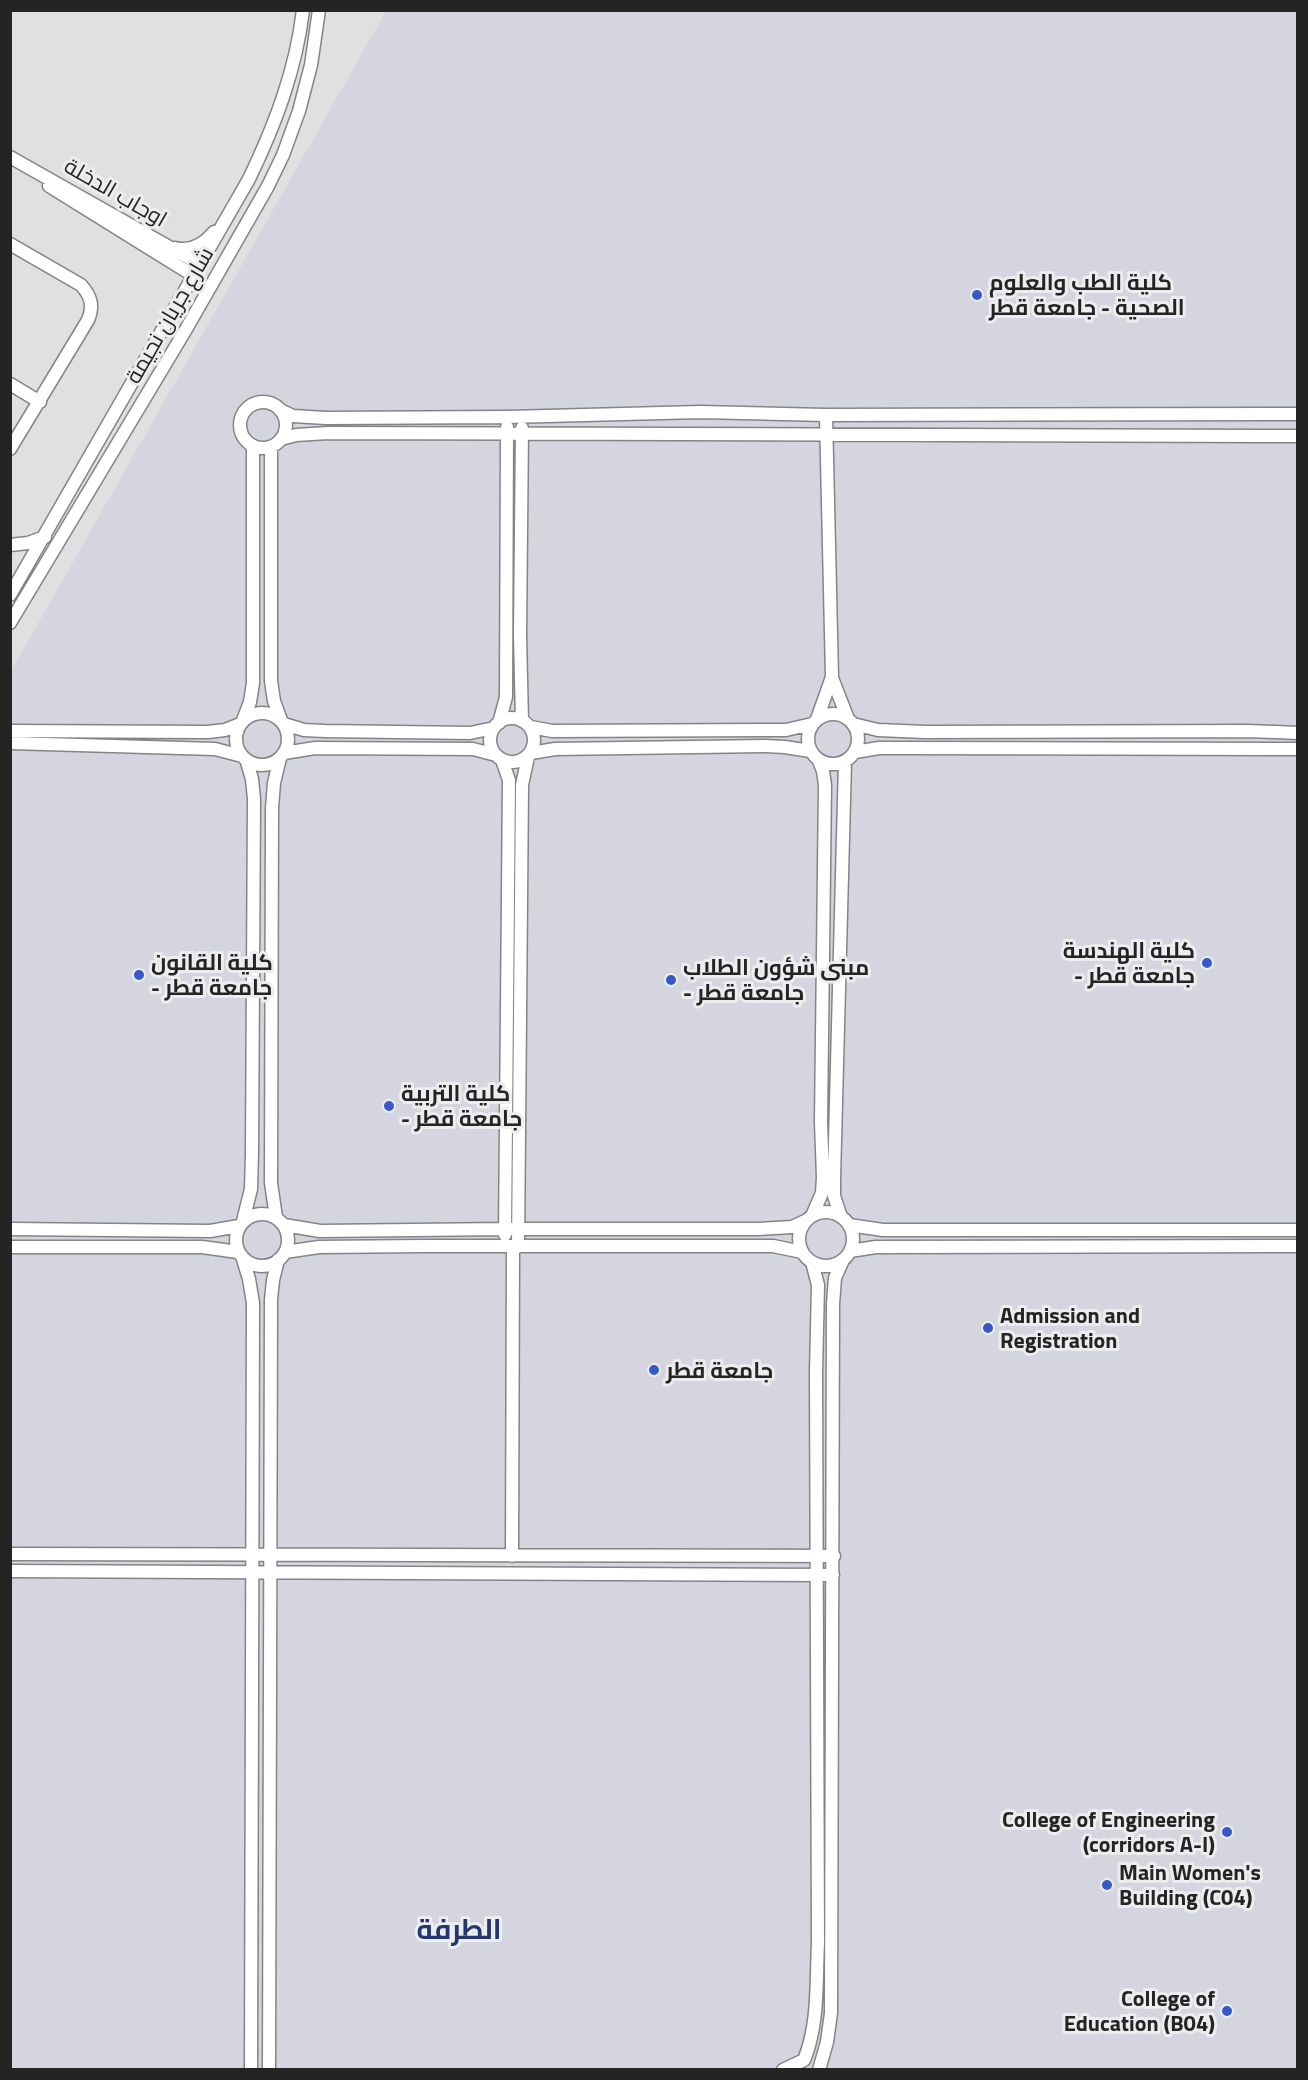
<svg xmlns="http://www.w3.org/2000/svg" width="1308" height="2080" font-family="'Titillium Web',Cairo,sans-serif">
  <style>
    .built { fill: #d4d5df }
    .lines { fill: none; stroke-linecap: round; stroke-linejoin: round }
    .street-casing { stroke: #848487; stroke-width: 15 }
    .street { stroke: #fff; stroke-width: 12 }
    .poi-dot { fill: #3658c9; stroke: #ededf0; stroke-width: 2 }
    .labels { text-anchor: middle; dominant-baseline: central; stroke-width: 6; stroke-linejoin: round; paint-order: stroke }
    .street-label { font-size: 22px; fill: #242425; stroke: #ededf0 }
    .poi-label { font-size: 22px; font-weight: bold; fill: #242425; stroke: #ededf0; text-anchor: start }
    .district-label { font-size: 28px; font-weight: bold; fill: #23366e; stroke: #ededf0 }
  </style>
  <rect width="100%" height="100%" fill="#e0e0e3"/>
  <!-- built -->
  <path class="built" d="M 386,11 L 1297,11 L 1297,2069 L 11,2070 L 11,671 Z"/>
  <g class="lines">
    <!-- street casing -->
    <g class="street-casing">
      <path id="street" d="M 10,157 L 201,265
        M 49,186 L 194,276
        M 10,244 L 81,285 C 91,296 94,306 88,320 L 10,449
        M 175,248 C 191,252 204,244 214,232
        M 10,384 L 40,402
        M240 425a23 23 0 1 1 46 0a23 23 0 1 1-46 0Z
        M 280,410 L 293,416 L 326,418 L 507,417 L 700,412 L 826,415 L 1298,414
        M 522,428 L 520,635 L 522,721
        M 281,439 L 296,435 L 328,433 L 1298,436
        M 271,447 L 271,681 L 274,701 L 281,720
        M 10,545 L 28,543 L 45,537
        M 10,595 L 249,179 C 275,125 296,70 303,10
        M 10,623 L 185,331 L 268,186 L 283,155 L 299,111 L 311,65 L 319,10
        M 832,678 L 848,719
        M236 739a26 26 0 1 1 52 0a26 26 0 1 1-52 0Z
        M808 739a25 25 0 1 1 50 0a25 25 0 1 1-50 0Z
        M490 740a22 22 0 1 1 44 0a22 22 0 1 1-44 0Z
        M 817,719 L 832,677 L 826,415
        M 243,720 L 250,702 L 253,683 L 253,446
        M 499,723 L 506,697 L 507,427
        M 284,724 L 304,730 L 325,731 L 470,733 L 494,728
        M 853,724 L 878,730 L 925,732 L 1249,731 L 1298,733
        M 531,727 L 552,731 L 786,730 L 812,724
        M 10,731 L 208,732 L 225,730 L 240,724
        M 10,743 L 215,749 L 242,756
        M 855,752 L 879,748 L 901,748 L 1298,749
        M 284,753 L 315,748 L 473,749 L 496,755
        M 531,753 L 555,749 L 765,746 L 785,747 L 810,751
        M 502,760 L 509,780 L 505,1235
        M799 1239a27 27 0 1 1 54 0a27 27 0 1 1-54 0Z
        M236 1240a26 26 0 1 1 52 0a26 26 0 1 1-52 0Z
        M 812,1216 L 822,1193 L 823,1178 L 821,1122 L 825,785 L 823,771 L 819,761
        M 276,1217 L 271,1183 L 272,808 L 274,783 L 280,758
        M 841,1217 L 834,1196 L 834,1178 L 845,762
        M 243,1221 L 251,1189 L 252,1153 L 254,799 L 252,779 L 246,759
        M 284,1225 L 320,1231 L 505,1229 L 759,1229 L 792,1227 L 805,1221
        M 849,1225 L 883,1230 L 1298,1230
        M 10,1229 L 210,1231 L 239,1226
        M 10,1247 L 202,1247 L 238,1252
        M 518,1247 L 522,785 L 528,757
        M 850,1251 L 876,1247 L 1298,1246
        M 285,1252 L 319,1247 L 424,1246 L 773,1246 L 802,1252
        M 242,1256 L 249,1279 L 253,1303 L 251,2070
        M 10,1554 L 834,1556
        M 512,1556 L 513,1247
        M 10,1571 L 833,1575
        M 269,2070 L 271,1300 L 273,1280 L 278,1260
        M 783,2070 L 804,2060 C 819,2024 816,1981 818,1943 L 816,1373 L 818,1285 L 812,1262
        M 819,2070 L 827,2042 L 831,2013 L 833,1304 L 835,1278 L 843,1260"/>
    </g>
    <!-- street -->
    <use href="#street" class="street"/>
  </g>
  <!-- markers -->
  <g class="poi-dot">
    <circle cx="977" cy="295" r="6"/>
    <circle cx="1207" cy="963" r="6"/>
    <circle cx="139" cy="975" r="6"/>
    <circle cx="671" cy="980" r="6"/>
    <circle cx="389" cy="1106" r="6"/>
    <circle cx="988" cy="1328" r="6"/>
    <circle cx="654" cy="1370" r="6"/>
    <circle cx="1227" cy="1832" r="6"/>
    <circle cx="1107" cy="1885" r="6"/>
    <circle cx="1227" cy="2011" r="6"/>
  </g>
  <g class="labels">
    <!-- street labels -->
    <g class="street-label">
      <text transform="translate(116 192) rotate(30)">اوجاب الدخلة</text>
      <text transform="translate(169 315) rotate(-60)">شارع جريان نجيمة</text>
    </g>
    <!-- poi labels -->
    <g class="poi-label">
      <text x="989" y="282">كلية الطب والعلوم<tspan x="989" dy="25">الصحية - جامعة قطر</tspan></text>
      <text x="1195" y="950" text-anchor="end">كلية الهندسة<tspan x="1195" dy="25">- جامعة قطر</tspan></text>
      <text x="151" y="962">كلية القانون<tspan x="151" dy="25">- جامعة قطر</tspan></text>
      <text x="683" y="967">مبنى شؤون الطلاب<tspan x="683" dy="25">- جامعة قطر</tspan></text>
      <text x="401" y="1093">كلية التربية<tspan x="401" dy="25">- جامعة قطر</tspan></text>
      <text x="1000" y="1315">Admission and<tspan x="1000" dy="25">Registration</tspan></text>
      <text x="666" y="1370">جامعة قطر</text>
      <text x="1215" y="1819" text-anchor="end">College of Engineering<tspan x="1215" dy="25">(corridors A-I)</tspan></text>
      <text x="1119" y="1872">Main Women's<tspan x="1119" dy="25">Building (C04)</tspan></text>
      <text x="1215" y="1998" text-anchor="end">College of<tspan x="1215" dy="25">Education (B04)</tspan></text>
    </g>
    <!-- district labels -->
    <g class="district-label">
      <text x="459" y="1928">الطرفة</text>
    </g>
  </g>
  <!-- border -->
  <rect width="1308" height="2080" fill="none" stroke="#242425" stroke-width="24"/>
</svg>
